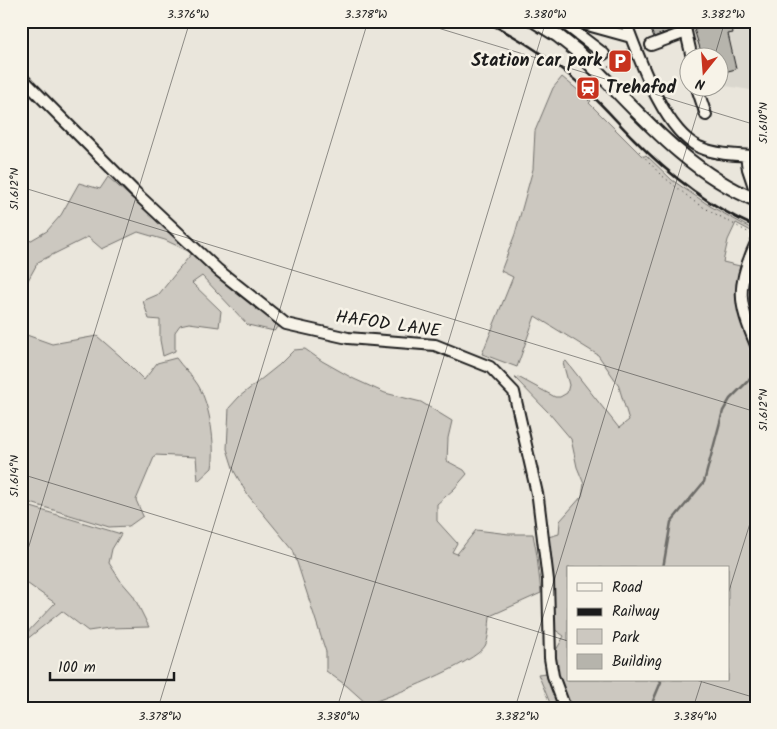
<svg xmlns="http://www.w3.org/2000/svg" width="777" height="729" font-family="Kalam,sans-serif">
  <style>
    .built { fill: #dad7ce }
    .green { fill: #ccc8c0; stroke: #74726e; fill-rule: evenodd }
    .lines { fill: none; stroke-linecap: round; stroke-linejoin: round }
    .stream { stroke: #6d6c68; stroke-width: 2.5 }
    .building { fill: #b6b4ac; stroke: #1c1c1c }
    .minor-casing { stroke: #1c1c1c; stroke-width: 14 }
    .major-casing { stroke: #1c1c1c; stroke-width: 16 }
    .path { stroke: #1c1c1c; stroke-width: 1; stroke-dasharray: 1 4; stroke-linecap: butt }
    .minor { stroke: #f7f3e8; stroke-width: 10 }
    .major { stroke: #f7f3e8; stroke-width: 12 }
    .rail { stroke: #1c1c1c; stroke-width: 2.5 }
    .ticks { fill: none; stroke: #1c1c1c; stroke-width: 1; stroke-opacity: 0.45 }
    .labels { text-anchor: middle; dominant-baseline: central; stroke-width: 5; stroke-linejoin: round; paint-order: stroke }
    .poi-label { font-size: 18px; font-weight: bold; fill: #1c1c1c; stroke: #f7f3e8; text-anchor: end }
    .street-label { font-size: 18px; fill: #1c1c1c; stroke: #f7f3e8 }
    .neatline { fill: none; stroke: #1c1c1c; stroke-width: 2 }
    .ticks-label { font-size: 12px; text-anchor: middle; fill: #1c1c1c }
  </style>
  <rect width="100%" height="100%" fill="#eae6dc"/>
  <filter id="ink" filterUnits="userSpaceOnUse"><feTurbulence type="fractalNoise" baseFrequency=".02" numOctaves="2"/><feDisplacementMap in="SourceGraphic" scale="10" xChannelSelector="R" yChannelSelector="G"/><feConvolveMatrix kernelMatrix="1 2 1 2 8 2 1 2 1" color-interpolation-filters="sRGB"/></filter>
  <g filter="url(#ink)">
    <!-- built -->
    <path class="built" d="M 706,21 L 756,21 L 756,91 L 720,85 L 720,58 L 700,57 L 691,27 Z"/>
    <!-- green -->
    <path class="green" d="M 562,77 L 591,101 L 589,103 L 643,157 L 646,155 L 672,180 L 710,206 L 752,229 L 751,231 L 736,223 L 728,240 L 723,262 L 740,266 L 739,282 L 746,333 L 756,352 L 756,708 L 567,708 L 560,691 L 554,654 L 564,636 L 551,627 L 548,537 L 559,534 L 560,521 L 582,496 L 584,484 L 577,467 L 571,439 L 549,413 L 515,378 L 518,377 L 555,397 L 560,397 L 567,393 L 569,385 L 563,363 L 566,361 L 619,428 L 629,420 L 618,384 L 598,355 L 535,316 L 517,367 L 482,354 L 513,277 L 501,271 L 515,234 L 533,169 L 535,131 L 553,88 ZM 568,568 L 728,568 L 728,680 L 568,680 Z
      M 108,177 L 180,241 L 282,324 L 274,331 L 248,325 L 202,276 L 192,283 L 221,311 L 219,327 L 189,323 L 180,325 L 175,332 L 175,351 L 163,356 L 160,340 L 160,320 L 149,319 L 143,301 L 159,294 L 192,253 L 165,240 L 138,232 L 102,249 L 88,237 L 38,262 L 21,293 L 21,246 L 47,231 L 61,215 L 79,183 L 100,189 Z
      M 21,333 L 52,344 L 97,336 L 120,356 L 144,380 L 157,363 L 176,358 C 182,367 192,375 198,385 C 210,405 216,445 212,468 L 198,481 L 196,457 L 155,455 L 136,500 L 143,516 L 129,526 L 109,527 L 21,500 Z
      M 305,349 L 322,361 L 354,379 L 385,393 L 421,402 L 452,421 L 448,438 L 447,461 L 464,470 L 467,474 L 454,489 L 437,504 L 437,521 L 457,543 L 452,552 L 457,554 L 476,530 L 509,534 L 533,534 L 537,556 L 541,593 L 490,616 C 489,625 489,639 485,646 C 475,663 388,698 367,704 L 347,686 L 326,671 L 326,652 L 293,550 L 247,494 L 234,471 L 227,449 L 229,408 L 239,397 L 279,365 L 294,350 Z
      M 21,504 L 121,534 L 112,549 L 109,563 L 120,580 L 133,595 L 149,627 L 109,628 L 88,631 L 62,611 L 21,644 L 21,639 L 55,603 L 21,579 Z
      M 547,673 L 560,708 L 552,708 L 538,674 Z"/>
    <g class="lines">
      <!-- stream -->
      <path class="stream" d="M 663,568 L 671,522 L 704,482 L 723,411 L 730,399 L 756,373
        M 650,708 L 661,682 L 660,680"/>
    </g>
    <!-- building -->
    <path class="building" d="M 647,21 L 675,21 L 677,28 L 654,37 Z
      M 715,21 L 730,21 L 733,33 L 728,34 L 736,69 L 720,73 L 720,58 L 703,58 L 694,29 Z"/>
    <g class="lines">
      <!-- minor casing -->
      <g class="minor-casing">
        <path id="minor" d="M 569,21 L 566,25 L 604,54
          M 573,21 L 631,37
          M 625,21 C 639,57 663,130 699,147 C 717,155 737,155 756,156
          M 682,21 L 686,32 L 692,58
          M 683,26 L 696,21
          M 651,45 L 686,32
          M 21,77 L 136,193 L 218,270 L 286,324 L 348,338 L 435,345 L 490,367 L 514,392 L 538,498 L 548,580 L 550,658 L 553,676 L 565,708
          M 697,88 L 706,115
          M 746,156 L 748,169 L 756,193
          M 756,243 C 736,286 738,303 756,345"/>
      </g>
      <!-- major casing -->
      <g class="major-casing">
        <path id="major" d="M 534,21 L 558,36 L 577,51 C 633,105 682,170 756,200"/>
      </g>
      <!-- path -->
      <path class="path" d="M 608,67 L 627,49
        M 581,93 L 590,102
        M 639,151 L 660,174 L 696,203 L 753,235"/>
      <!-- minor -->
      <use href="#minor" class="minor"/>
      <!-- major -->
      <use href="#major" class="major"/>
      <!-- rail -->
      <path class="rail" d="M 484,21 C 523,39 557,63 588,92 C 604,106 618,123 633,138 C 669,175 708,206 756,227"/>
    </g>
  </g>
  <!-- ticks -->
  <path class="ticks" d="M 415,21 L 756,125M 714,58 L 725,21M 21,187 L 756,412M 21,474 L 568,641M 21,572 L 190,21M 728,594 L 756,504M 696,680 L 756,698M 158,708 L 368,21M 337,708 L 546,21M 515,708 L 705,88M 693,708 L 702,680"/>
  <!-- icons -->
  <defs>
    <g id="parking-square" transform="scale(1.25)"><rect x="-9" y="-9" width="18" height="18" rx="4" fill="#c8321e" stroke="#f7f3e8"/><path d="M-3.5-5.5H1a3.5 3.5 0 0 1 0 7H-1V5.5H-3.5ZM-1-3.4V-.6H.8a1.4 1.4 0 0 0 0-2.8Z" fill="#fff"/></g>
    <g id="station-square" transform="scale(1.25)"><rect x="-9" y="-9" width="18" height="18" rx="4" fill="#c8321e" stroke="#f7f3e8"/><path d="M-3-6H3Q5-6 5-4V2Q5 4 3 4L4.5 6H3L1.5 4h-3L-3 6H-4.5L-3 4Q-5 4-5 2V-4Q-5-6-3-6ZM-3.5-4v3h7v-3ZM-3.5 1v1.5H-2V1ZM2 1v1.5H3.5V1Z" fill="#fff"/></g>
  </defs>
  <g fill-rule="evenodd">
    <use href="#parking-square" x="620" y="61"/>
    <use href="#station-square" x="588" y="88"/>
  </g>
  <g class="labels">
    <!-- poi labels -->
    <g class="poi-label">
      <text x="602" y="61">Station car park</text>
      <text x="606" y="88" text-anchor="start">Trehafod</text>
    </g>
    <!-- street labels -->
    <g class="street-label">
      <text transform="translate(388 325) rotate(8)">HAFOD LANE</text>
    </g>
  </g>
  <!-- margin -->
  <rect width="777" height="729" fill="none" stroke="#f7f3e8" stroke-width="55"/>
  <!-- legend -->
  <rect x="567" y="566" width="162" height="115" fill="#f7f3e8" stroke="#9f9d96"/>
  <rect x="577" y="583" width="25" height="8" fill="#f7f3e8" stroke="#9f9d96"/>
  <text x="612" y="592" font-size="15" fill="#1c1c1c">Road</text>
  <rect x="577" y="608" width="25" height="8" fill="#1c1c1c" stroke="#9f9d96"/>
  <text x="612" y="616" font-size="15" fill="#1c1c1c">Railway</text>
  <rect x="577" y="629" width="25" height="15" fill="#ccc8c0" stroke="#9f9d96"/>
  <text x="612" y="642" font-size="15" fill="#1c1c1c">Park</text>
  <rect x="577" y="654" width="25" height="15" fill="#b6b4ac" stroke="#9f9d96"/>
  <text x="612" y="666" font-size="15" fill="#1c1c1c">Building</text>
  <!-- north arrow -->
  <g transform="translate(704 72) rotate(197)"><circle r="24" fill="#f7f3e8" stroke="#9f9d96"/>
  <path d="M0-4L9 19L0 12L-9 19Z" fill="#c8321e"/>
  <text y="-8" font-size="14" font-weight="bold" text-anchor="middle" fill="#1c1c1c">N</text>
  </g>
  <!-- scale -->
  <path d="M50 672v8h124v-8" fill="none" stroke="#1c1c1c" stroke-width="2.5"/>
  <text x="58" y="672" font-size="15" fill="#1c1c1c" stroke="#f7f3e8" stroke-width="4" paint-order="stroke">100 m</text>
  <rect x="28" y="28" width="722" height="674" class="neatline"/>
  <g class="ticks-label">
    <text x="188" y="18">3.376°W</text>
    <text x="366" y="18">3.378°W</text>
    <text x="545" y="18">3.380°W</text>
    <text x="723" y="18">3.382°W</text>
    <text transform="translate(763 123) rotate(-90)" y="4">51.610°N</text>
    <text transform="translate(14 189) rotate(-90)" y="4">51.612°N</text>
    <text transform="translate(763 410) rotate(-90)" y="4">51.612°N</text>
    <text transform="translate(14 476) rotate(-90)" y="4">51.614°N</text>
    <text x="160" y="720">3.378°W</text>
    <text x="338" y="720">3.380°W</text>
    <text x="517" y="720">3.382°W</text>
    <text x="695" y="720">3.384°W</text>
  </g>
</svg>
